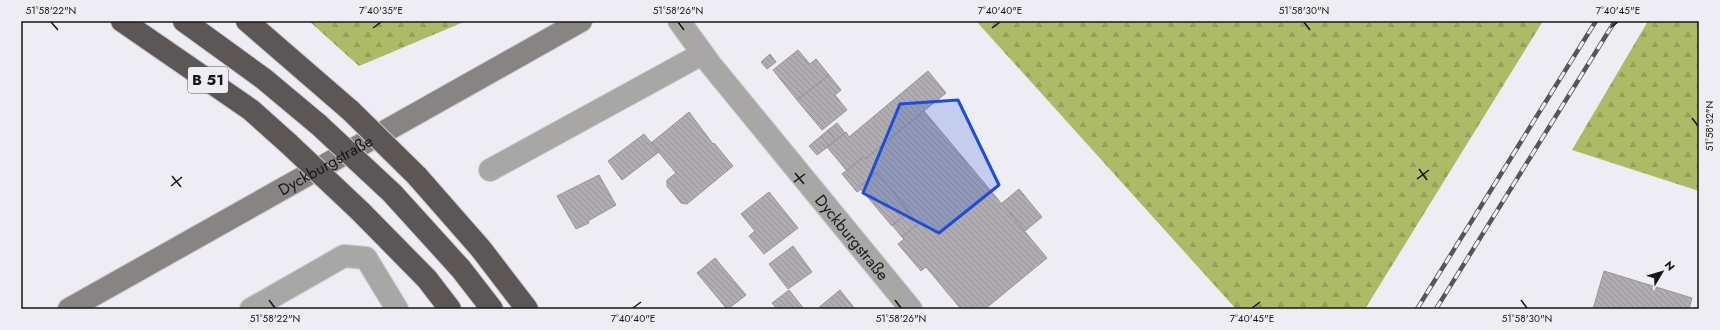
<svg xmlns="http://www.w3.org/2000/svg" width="1720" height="330" font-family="Jost,sans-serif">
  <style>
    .forest { fill: url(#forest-firs) }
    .building { fill: url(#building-back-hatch); stroke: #99959a }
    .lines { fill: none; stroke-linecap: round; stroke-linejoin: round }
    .street-casing { stroke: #cbcbd0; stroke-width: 24 }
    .secondary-casing { stroke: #cbcbd0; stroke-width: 24 }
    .highway-casing { stroke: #cbcbd0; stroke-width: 24 }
    .street { stroke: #a9a6a6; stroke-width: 22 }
    .secondary { stroke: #888483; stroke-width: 22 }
    .highway { stroke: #5d5656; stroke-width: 22 }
    .rail-casing { stroke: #565659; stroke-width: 4.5 }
    .rail { stroke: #eeedf3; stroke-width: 3; stroke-dasharray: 9; stroke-linecap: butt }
    .highway-bridge-casing { stroke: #cbcbd0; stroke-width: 24; stroke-linecap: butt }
    .highway-bridge { stroke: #5d5656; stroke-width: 22 }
    .marked { fill: #1d4ed8; fill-opacity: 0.2; stroke: #1d4ed8; stroke-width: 3; stroke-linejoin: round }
    .ticks { fill: none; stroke: #161618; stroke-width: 1.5 }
    .labels { text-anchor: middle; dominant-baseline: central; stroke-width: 4; stroke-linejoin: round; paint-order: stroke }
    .shield { fill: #eeedf3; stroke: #57565a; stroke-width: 1 }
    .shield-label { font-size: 15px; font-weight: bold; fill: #161618 }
    .street-label { font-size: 16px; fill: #161618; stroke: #eeedf3 }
    .neatline { fill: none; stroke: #161618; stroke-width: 1.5 }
    .ticks-label { font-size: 10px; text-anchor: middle; fill: #161618 }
  </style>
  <defs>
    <pattern id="forest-firs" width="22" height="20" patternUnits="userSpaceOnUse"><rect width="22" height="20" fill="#adbb66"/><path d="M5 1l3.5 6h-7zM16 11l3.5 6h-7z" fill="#94a058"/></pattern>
    <pattern id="building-back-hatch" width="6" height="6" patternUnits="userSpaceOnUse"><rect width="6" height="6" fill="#b0acb1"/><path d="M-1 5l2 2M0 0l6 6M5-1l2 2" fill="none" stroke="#979398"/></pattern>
  </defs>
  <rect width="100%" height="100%" fill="#eeedf3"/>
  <!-- forest -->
  <path class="forest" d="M 309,21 L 466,21 L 359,66 Z
    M 976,21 L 1543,21 L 1365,309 L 1236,309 Z
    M 1648,21 L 1699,21 L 1699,191 L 1572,150 Z"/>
  <!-- building -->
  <path class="building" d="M 798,50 L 810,64 L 816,59 L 829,75 L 797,100 L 773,70 Z
    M 770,54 L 776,62 L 767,69 L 761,62 Z
    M 928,71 L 946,93 L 865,159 L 863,157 L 847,171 L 827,147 L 846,132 L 849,137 Z
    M 829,75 L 841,90 L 835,95 L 847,110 L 822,130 L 797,100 Z
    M 924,111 L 1047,258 L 985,309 L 961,309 L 926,267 L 921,271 L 898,244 L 904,239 L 902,237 L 918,224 L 877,172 L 859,187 L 861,189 L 857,192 L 842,174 L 863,157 L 865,159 Z
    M 689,112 L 713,144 L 714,143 L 733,166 L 687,204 L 681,203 L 667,186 L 667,180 L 676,173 L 651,143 Z
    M 837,123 L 845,133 L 836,140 L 828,130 Z
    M 828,130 L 836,140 L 829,146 L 821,136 Z
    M 644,134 L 659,152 L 622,180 L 608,161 Z
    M 821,136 L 829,146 L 817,155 L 809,146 Z
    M 877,172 L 909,211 L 892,226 L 859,187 Z
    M 599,175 L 616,205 L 588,221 L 589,223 L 576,229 L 557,196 Z
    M 1019,189 L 1042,217 L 1025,231 L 1002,203 Z
    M 769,192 L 798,228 L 764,254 L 749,236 L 755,231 L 741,214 Z
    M 909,212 L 918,224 L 902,237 L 892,225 Z
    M 793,246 L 812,272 L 788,289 L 769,264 Z
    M 715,258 L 746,295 L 728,309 L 727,309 L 697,273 Z
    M 1604,271 L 1692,298 L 1689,309 L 1593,309 Z
    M 789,290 L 804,309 L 777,309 L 772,303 Z
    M 840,290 L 855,309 L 817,309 Z"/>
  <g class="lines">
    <!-- street casing -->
    <g class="street-casing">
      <g id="street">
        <path id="s1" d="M 679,21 L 711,65 L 911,309"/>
        <path d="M 490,170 L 702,54"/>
        <path d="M 251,309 L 344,256 L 366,258 L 397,309"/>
      </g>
    </g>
    <!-- secondary casing -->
    <g class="secondary-casing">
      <g id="secondary">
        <path id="s2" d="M 69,309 L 581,21"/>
      </g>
    </g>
    <!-- highway casing -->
    <g class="highway-casing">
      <path id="highway" d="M 122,21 L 251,110 L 289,144
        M 184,21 L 264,79 L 319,125
        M 247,21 L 351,111
        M 417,176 L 481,249 L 527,309
        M 392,193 L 461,269 L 492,309
        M 360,211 L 427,279 L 450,309"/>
    </g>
    <!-- street -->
    <use href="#street" class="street"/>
    <!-- secondary -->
    <use href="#secondary" class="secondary"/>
    <!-- highway -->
    <use href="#highway" class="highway"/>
    <!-- rail casing -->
    <g class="rail-casing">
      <path id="rail" d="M 1417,309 L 1596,21
        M 1436,309 L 1615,21"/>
    </g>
    <!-- rail -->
    <use href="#rail" class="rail"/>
    <!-- highway-bridge casing -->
    <g class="highway-bridge-casing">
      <path id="highway-bridge" d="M 351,111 L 417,176
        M 319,125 L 392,193
        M 289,144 L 360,211"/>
    </g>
    <!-- highway-bridge -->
    <use href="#highway-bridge" class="highway-bridge"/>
  </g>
  <!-- marked area -->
  <path class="marked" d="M 958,100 L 999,185 L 939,233 L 863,193 L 900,104 Z"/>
  <!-- ticks -->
  <path class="ticks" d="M 51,22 L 58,30M 678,22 L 684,30M 1304,22 L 1310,30M 373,28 L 381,22M 992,28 L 1000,22M 1610,28 L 1618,22M 1692,118 L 1698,126M 1419,169 L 1427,180M 795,173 L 804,184M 172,176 L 181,187M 1417,179 L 1429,170M 794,182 L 805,174M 171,186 L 182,177M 269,300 L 275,308M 895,300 L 901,308M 1521,300 L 1527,308M 633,308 L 641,302M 1252,308 L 1260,302"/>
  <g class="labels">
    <!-- shield labels -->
    <rect class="shield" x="188" y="67" width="40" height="26" rx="3"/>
    <g class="shield-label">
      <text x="208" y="80">B 51</text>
    </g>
    <!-- street labels -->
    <g class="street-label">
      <text stroke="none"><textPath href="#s2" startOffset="294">Dyckburgstraße</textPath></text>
      <text stroke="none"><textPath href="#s1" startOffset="277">Dyckburgstraße</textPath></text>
    </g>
  </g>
  <!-- border -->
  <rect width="1720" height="330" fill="none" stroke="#eeedf3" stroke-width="44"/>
  <!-- north arrow -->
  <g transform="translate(1662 272) rotate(52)" stroke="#eeedf3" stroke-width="3" paint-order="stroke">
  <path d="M0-3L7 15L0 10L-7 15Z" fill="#161618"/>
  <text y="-6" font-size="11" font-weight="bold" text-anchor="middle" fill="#161618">N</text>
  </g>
  <rect x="22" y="22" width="1676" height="286" class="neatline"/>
  <g class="ticks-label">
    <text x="51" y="14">51°58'22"N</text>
    <text x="381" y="14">7°40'35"E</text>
    <text x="678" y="14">51°58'26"N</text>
    <text x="1000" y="14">7°40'40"E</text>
    <text x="1304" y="14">51°58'30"N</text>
    <text x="1618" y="14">7°40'45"E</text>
    <text transform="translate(1709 126) rotate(-90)" y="4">51°58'32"N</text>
    <text x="275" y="322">51°58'22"N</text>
    <text x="633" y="322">7°40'40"E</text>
    <text x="901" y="322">51°58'26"N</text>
    <text x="1252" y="322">7°40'45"E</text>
    <text x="1527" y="322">51°58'30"N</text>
  </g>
</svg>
